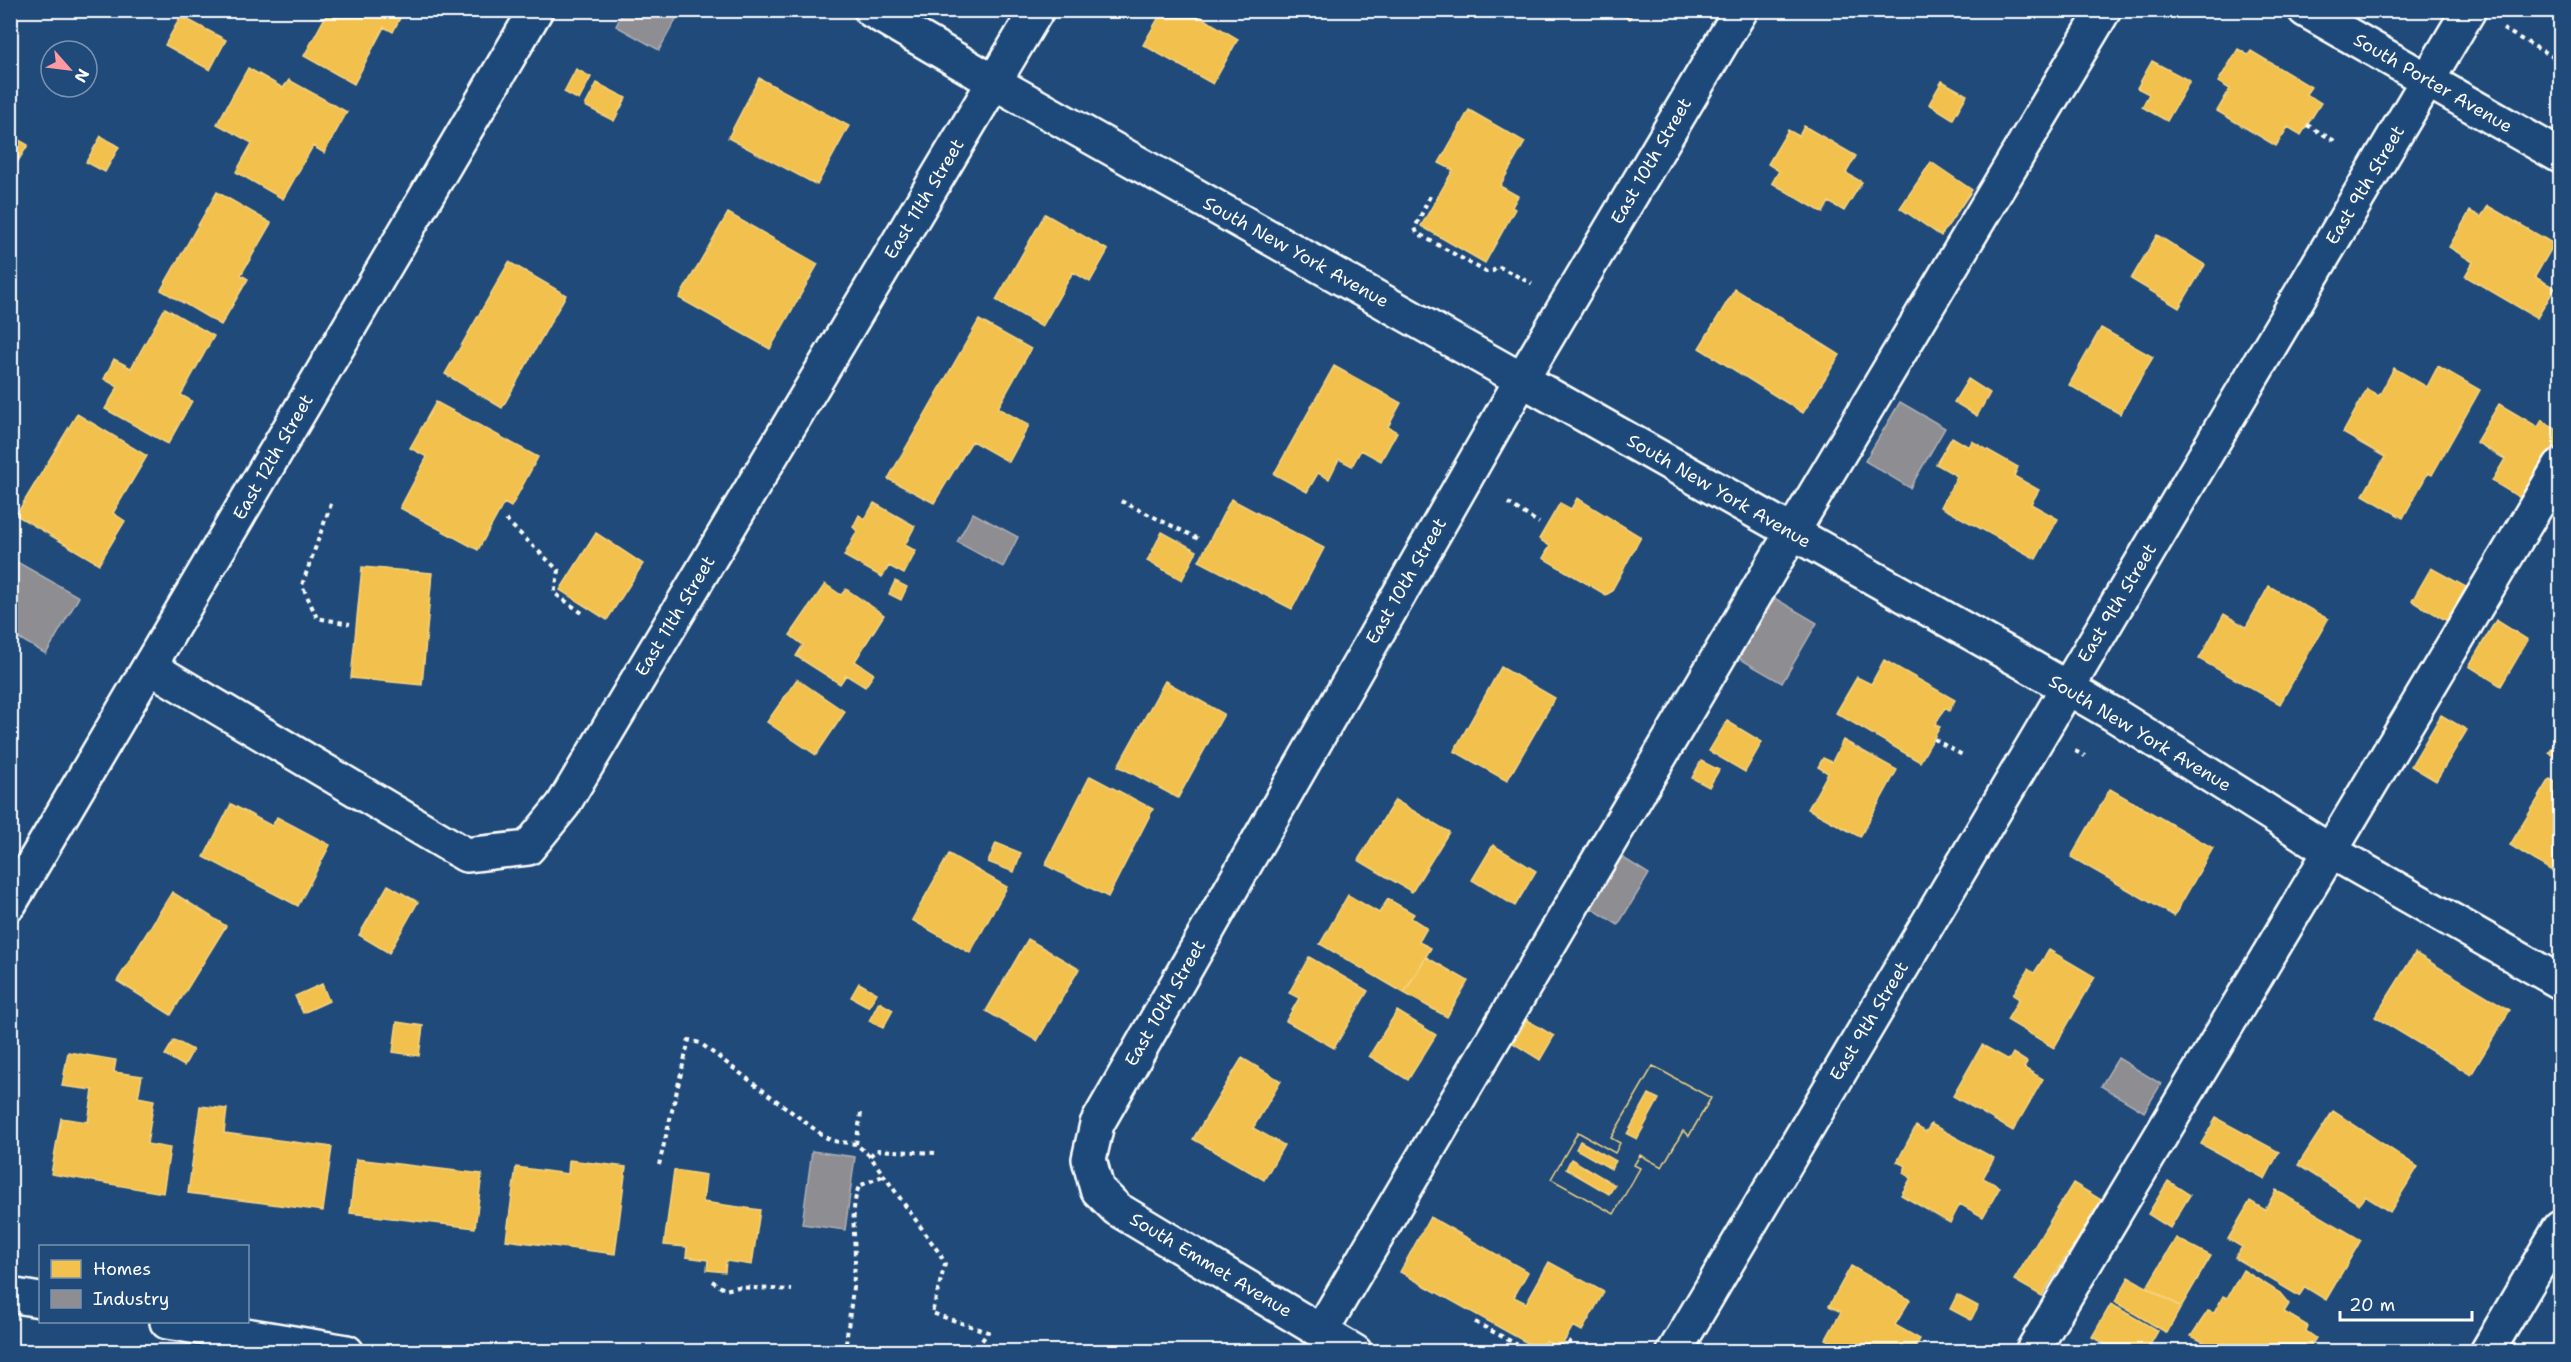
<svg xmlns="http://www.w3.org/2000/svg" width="2571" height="1362" font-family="'Shantell Sans',sans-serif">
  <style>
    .homes { fill: #f2c14e; stroke: #f6d483; stroke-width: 1.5; fill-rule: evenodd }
    .industry { fill: #8d8d92; stroke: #afafb3; stroke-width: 1.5 }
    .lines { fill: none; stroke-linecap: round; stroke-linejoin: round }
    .minor-casing { stroke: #fff; stroke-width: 38 }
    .highway-casing { stroke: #fff; stroke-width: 38 }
    .path { stroke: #fff; stroke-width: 4; stroke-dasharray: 4.5 4.5; stroke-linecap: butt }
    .minor { stroke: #1f4a7a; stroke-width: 33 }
    .highway { stroke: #1f4a7a; stroke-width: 33 }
    .labels { text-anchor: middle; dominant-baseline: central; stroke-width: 6; stroke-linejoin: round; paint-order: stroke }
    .street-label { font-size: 18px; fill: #fff; stroke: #1f4a7a }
  </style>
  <rect width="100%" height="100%" fill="#1f4a7a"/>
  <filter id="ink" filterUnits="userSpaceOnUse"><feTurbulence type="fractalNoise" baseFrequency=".0167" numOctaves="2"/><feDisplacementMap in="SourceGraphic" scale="12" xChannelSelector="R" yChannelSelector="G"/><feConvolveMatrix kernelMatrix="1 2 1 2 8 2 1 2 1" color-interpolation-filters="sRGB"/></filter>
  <g filter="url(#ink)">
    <!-- homes -->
    <path class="homes" d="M 329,10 L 404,10 L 393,32 L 384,27 L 354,84 L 304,56 Z
      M 1163,10 L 1189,10 L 1238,39 L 1213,84 L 1143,45 Z
      M 1615,10 L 1635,10 L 1629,19 Z
      M 181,16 L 226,40 L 210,70 L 165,45 Z
      M 2238,49 L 2248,55 L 2251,51 L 2311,87 L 2306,94 L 2321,103 L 2301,135 L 2288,127 L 2276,146 L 2217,111 L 2230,89 L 2218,82 Z
      M 2152,61 L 2190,81 L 2167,121 L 2142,107 L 2149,94 L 2137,88 Z
      M 248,68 L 283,88 L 289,80 L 347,112 L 324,153 L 313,146 L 283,199 L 236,172 L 252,143 L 217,124 Z
      M 576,69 L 591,77 L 579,100 L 564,92 Z
      M 759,78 L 849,126 L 817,185 L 728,138 Z
      M 1942,81 L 1967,95 L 1953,119 L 1929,104 Z
      M 597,83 L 626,98 L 614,121 L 585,106 Z
      M 1469,110 L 1525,142 L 1500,186 L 1518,196 L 1512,207 L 1515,209 L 1485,263 L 1421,226 L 1453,170 L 1439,163 Z
      M 1804,126 L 1856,156 L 1846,173 L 1862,182 L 1844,211 L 1829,202 L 1823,213 L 1772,183 L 1779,171 L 1768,164 L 1788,130 L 1799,136 Z
      M 10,135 L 28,145 L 10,174 Z
      M 101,136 L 119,147 L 105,172 L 86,162 Z
      M 1931,162 L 1972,190 L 1941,236 L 1900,208 Z
      M 217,192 L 271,223 L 241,275 L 248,279 L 221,325 L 161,290 Z
      M 2488,206 L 2554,244 L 2535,277 L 2555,288 L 2537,318 L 2465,276 L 2473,262 L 2449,247 L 2470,211 L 2481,217 Z
      M 728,213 L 818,264 L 770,349 L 679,298 Z
      M 1045,214 L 1108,250 L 1090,282 L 1073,272 L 1042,327 L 996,300 Z
      M 2157,235 L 2205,265 L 2179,308 L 2131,279 Z
      M 509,262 L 566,295 L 502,408 L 445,374 Z
      M 1735,289 L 1840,355 L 1803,413 L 1699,348 Z
      M 165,308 L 214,336 L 181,395 L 192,401 L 168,444 L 105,409 L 118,387 L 104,379 L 114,359 L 131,368 Z
      M 979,320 L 1031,349 L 998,408 L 1029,425 L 1009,462 L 972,441 L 934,503 L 888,479 Z
      M 2101,328 L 2153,357 L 2120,414 L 2069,385 Z
      M 1334,366 L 1401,403 L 1388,427 L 1397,432 L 1381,461 L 1361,450 L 1352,466 L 1339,459 L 1329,479 L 1318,473 L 1307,492 L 1274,474 Z
      M 2438,366 L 2480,390 L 2432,475 L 2428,473 L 2403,518 L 2363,495 L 2385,457 L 2343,433 L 2367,389 L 2379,396 L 2394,368 L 2427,387 Z
      M 1968,379 L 1990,393 L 1977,416 L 1954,402 Z
      M 436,402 L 538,457 L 511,507 L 504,503 L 478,550 L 400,508 L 427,457 L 410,448 Z
      M 2499,404 L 2538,427 L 2542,420 L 2560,432 L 2560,457 L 2532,505 L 2492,481 L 2505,459 L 2476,442 Z
      M 77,414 L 147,456 L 113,513 L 125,521 L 99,564 L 16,515 Z
      M 1952,437 L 1969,447 L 1972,441 L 2018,467 L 2014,476 L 2039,490 L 2031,504 L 2058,519 L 2036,559 L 1941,507 L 1957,476 L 1936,464 Z
      M 1577,498 L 1641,537 L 1611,592 L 1606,595 L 1543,558 L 1550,546 L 1539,539 L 1560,503 L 1571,509 Z
      M 1231,499 L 1324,548 L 1292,609 L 1199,561 Z
      M 874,503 L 915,526 L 905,545 L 916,551 L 904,574 L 889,566 L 882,577 L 844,556 L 857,531 L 853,527 L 859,515 L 865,519 Z
      M 1162,532 L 1197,551 L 1182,580 L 1147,561 Z
      M 596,533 L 643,564 L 607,620 L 560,590 Z
      M 362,567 L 432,573 L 422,685 L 351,678 Z
      M 2431,568 L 2477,593 L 2458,627 L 2412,601 Z
      M 895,581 L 907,587 L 901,600 L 889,594 Z
      M 825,584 L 841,595 L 846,589 L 884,615 L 855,661 L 874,674 L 865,687 L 846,675 L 840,684 L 796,656 L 803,645 L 790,635 Z
      M 2269,586 L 2328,619 L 2280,704 L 2199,659 L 2224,614 L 2246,627 Z
      M 2496,620 L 2528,640 L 2501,686 L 2469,666 Z
      M 1884,660 L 1955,700 L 1949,711 L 1945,708 L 1935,725 L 1940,727 L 1920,762 L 1836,713 L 1857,677 L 1871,684 Z
      M 1501,667 L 1555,698 L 1507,781 L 1454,751 Z
      M 797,679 L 845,712 L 816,755 L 767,722 Z
      M 1165,681 L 1224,714 L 1178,798 L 1118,766 Z
      M 2441,715 L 2467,730 L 2436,781 L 2411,766 Z
      M 1727,721 L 1762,742 L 1745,772 L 1709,751 Z
      M 2560,735 L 2560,760 L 2549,753 Z
      M 1843,740 L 1897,770 L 1860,837 L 1808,809 L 1828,773 L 1818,767 L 1823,758 L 1832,762 Z
      M 1701,761 L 1719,770 L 1709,787 L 1692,778 Z
      M 1090,776 L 1153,809 L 1108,897 L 1045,865 Z
      M 2550,779 L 2560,785 L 2560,876 L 2510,845 Z
      M 2110,789 L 2213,848 L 2174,916 L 2071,857 Z
      M 1395,800 L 1449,832 L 1412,892 L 1358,860 Z
      M 231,804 L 272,826 L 277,817 L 330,845 L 298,906 L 204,857 Z
      M 996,843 L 1021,853 L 1014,872 L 988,862 Z
      M 1493,845 L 1536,871 L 1515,906 L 1472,880 Z
      M 949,854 L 1007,887 L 970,953 L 912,920 Z
      M 388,885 L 418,902 L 389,953 L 359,935 Z
      M 172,892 L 226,926 L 171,1015 L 117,981 Z
      M 1348,895 L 1379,913 L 1388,899 L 1414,914 L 1411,918 L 1427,928 L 1419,942 L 1431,948 L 1404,993 L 1320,944 Z
      M 1028,939 L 1079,969 L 1037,1041 L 986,1011 Z
      M 2049,950 L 2095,977 L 2054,1048 L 2007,1020 L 2019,999 L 2013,995 L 2028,969 L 2034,973 Z
      M 2415,953 L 2510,1010 L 2471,1075 L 2375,1017 Z
      M 1309,957 L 1368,991 L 1334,1048 L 1286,1021 L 1299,998 L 1289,993 Z
      M 1426,957 L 1468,981 L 1447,1017 L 1404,993 Z
      M 859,983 L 877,993 L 869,1007 L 851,997 Z
      M 322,984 L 329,1001 L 303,1013 L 295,996 Z
      M 879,1002 L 893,1010 L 883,1028 L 869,1021 Z
      M 1397,1011 L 1436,1035 L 1408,1080 L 1369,1056 Z
      M 1527,1020 L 1554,1036 L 1540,1060 L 1513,1043 Z
      M 397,1022 L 423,1026 L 419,1056 L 393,1052 Z
      M 174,1040 L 193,1050 L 184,1066 L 165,1055 Z
      M 1982,1045 L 2009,1060 L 2013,1053 L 2027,1062 L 2024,1068 L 2043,1079 L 2013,1131 L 1953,1096 Z
      M 68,1052 L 116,1060 L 114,1072 L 142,1076 L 138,1097 L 154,1100 L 147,1144 L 170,1148 L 163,1193 L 51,1174 L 61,1118 L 88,1122 L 93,1090 L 62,1086 Z
      M 1242,1058 L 1281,1081 L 1253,1128 L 1284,1145 L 1264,1180 L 1193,1139 Z
      M 1653,1066 L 1711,1098 L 1689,1136 L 1683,1131 L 1662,1167 L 1640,1155 L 1634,1165 L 1640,1168 L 1614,1214 L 1551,1179 L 1578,1132 L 1615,1153 L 1620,1143 L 1611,1138 ZM 1649,1094 L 1659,1099 L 1637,1139 L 1627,1134 ZM 1580,1141 L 1616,1161 L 1611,1169 L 1576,1149 ZM 1571,1159 L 1615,1185 L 1609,1194 L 1566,1169 Z
      M 1653,1066 L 1711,1098 L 1689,1136 L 1683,1131 L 1662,1167 L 1640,1155 L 1634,1165 L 1640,1168 L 1614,1214 L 1551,1179 L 1578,1132 L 1615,1153 L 1620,1143 L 1611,1138 Z
      M 200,1106 L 227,1109 L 224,1133 L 332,1147 L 323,1211 L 188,1193 Z
      M 2333,1111 L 2418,1167 L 2390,1212 L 2365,1196 L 2359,1204 L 2298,1165 Z
      M 2216,1118 L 2279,1152 L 2265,1179 L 2201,1144 Z
      M 1931,1124 L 1994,1158 L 1983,1178 L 2000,1187 L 1983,1217 L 1960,1204 L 1950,1223 L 1901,1195 L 1911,1178 L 1903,1173 L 1906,1166 L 1897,1162 L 1916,1126 L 1926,1132 Z
      M 356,1159 L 482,1174 L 475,1228 L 350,1213 Z
      M 569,1160 L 626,1167 L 615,1254 L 506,1240 L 516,1167 L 568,1174 Z
      M 674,1170 L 706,1175 L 703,1202 L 760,1210 L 752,1265 L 726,1261 L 725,1272 L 707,1270 L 708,1260 L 686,1257 L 687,1247 L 664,1245 Z
      M 2168,1181 L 2190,1195 L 2170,1228 L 2148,1214 Z
      M 2073,1183 L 2108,1204 L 2076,1257 L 2068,1253 L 2042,1296 L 2014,1280 Z
      M 2276,1190 L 2361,1240 L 2326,1300 L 2305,1287 L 2299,1296 L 2235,1258 L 2242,1247 L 2228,1239 L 2250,1201 L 2265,1210 Z
      M 1430,1217 L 1528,1272 L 1514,1297 L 1526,1303 L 1549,1262 L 1604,1292 L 1582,1331 L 1573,1326 L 1560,1349 L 1546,1341 L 1540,1350 L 1400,1272 Z
      M 2176,1238 L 2211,1256 L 2181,1307 L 2147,1287 Z
      M 1851,1266 L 1910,1300 L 1895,1325 L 1920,1339 L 1913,1352 L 1833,1352 L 1837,1345 L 1826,1339 L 1841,1312 L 1829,1306 Z
      M 2243,1270 L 2280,1293 L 2289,1304 L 2284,1312 L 2308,1326 L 2306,1331 L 2316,1338 L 2307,1352 L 2224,1352 L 2191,1336 L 2208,1311 L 2214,1313 L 2223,1296 L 2227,1298 Z
      M 2129,1277 L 2181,1307 L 2167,1333 L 2115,1302 Z
      M 1957,1295 L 1978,1306 L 1971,1320 L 1950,1309 Z
      M 2111,1304 L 2158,1331 L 2146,1352 L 2118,1352 L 2092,1337 Z"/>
    <!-- industry -->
    <path class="industry" d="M 624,10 L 681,10 L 659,50 L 616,26 Z
      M 1900,402 L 1945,428 L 1910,488 L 1865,461 Z
      M 973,513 L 1018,537 L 1003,567 L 957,542 Z
      M 10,558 L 79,597 L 46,654 L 10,633 Z
      M 1771,596 L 1817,623 L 1782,683 L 1735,656 Z
      M 1620,856 L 1649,874 L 1618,925 L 1588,906 Z
      M 2118,1058 L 2161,1084 L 2144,1112 L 2101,1086 Z
      M 812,1151 L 855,1157 L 845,1230 L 802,1224 Z"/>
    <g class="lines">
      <!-- minor casing -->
      <g class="minor-casing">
        <path id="minor" d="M 871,10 L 994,82 L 2019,660 L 2113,714 L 2330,851 L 2560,982
          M 2305,10 L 2560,156
          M 150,667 L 466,855 L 528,848 L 563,805 L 1037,10
          M 10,903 L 536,10
          M 10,1295 L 40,1300
          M 167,1322 L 347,1352
          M 1321,1331 L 1768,573 L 2104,10
          M 1355,1352 L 1117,1209 L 1097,1189 L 1089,1159 L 1097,1124 L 1522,379 L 1741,10
          M 1674,1352 L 2469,10
          M 2032,1352 L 2560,466"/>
      </g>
      <!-- highway casing -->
      <g class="highway-casing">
        <path id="highway" d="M 2487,1352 L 2560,1228"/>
      </g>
      <!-- path -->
      <path class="path" d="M 1676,10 L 1691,18
        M 2503,29 L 2557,59
        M 2307,125 L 2335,141
        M 1430,196 L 1415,228 L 1417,233 L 1486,272 L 1493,271 L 1498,266 L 1532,284
        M 1121,501 L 1201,540
        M 1508,503 L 1539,523
        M 331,504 L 302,585 L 317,618 L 350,624
        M 506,520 L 559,571 L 554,593 L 585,615
        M 1934,739 L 1964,756
        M 2075,751 L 2085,756
        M 861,1113 L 856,1144 L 870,1156
        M 935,1153 L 876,1150 L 870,1156 L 940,1254 L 945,1264 L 932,1313 L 988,1332 L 974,1352
        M 659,1165 L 689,1040 L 700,1043 L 825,1137 L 833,1141 L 856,1144
        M 712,1281 L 725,1290 L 738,1287 L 792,1290
        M 1475,1322 L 1531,1352
        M 846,1344 C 849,1317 854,1288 855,1260 C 855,1234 850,1210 859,1186 L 883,1176
        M 1564,1352 L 1571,1340"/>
      <!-- minor -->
      <use href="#minor" class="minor"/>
      <!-- highway -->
      <use href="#highway" class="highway"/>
    </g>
  </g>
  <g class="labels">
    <!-- street labels -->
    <g class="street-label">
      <text transform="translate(2433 83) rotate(30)">South Porter Avenue</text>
      <text transform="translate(1651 161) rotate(-60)">East 10th Street</text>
      <text transform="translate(2365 185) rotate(-59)">East 9th Street</text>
      <text transform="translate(924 199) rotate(-59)">East 11th Street</text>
      <text transform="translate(1296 252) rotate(29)">South New York Avenue</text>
      <text transform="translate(273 457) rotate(-60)">East 12th Street</text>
      <text transform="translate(1719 491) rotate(30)">South New York Avenue</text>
      <text transform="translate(1406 581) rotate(-60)">East 10th Street</text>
      <text transform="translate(2117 603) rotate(-59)">East 9th Street</text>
      <text transform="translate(675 616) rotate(-59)">East 11th Street</text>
      <text transform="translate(2140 733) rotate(31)">South New York Avenue</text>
      <text transform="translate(1165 1003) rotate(-60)">East 10th Street</text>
      <text transform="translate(1869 1021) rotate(-59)">East 9th Street</text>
      <text transform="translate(1211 1265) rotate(31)">South Emmet Avenue</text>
    </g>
  </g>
  <!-- margin -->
  <rect width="2571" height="1362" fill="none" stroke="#1f4a7a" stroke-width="36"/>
  <rect x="18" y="18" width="2535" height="1326" fill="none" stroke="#fff" stroke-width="2" filter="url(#ink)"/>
  <!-- legend -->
  <rect x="39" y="1245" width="210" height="78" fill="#1f4a7a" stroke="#7992af" stroke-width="1.5"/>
  <rect x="51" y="1260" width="30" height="18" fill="#f2c14e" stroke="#7992af" stroke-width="1.5"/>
  <text x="93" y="1275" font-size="18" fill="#ffffff">Homes</text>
  <rect x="51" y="1290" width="30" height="18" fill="#8d8d92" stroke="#7992af" stroke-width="1.5"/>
  <text x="93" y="1305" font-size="18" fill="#ffffff">Industry</text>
  <!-- north arrow -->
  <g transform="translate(69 69) rotate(118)"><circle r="28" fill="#1f4a7a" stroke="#7992af" stroke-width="1.5"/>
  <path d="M0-4.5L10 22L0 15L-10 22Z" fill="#ff9aa2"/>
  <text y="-9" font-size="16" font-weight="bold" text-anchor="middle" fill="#ffffff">N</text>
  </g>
  <!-- scale -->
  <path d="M2340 1311v9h132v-9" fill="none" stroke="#ffffff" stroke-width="3"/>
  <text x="2349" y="1311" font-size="18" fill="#ffffff" stroke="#1f4a7a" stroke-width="4.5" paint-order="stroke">20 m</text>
</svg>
